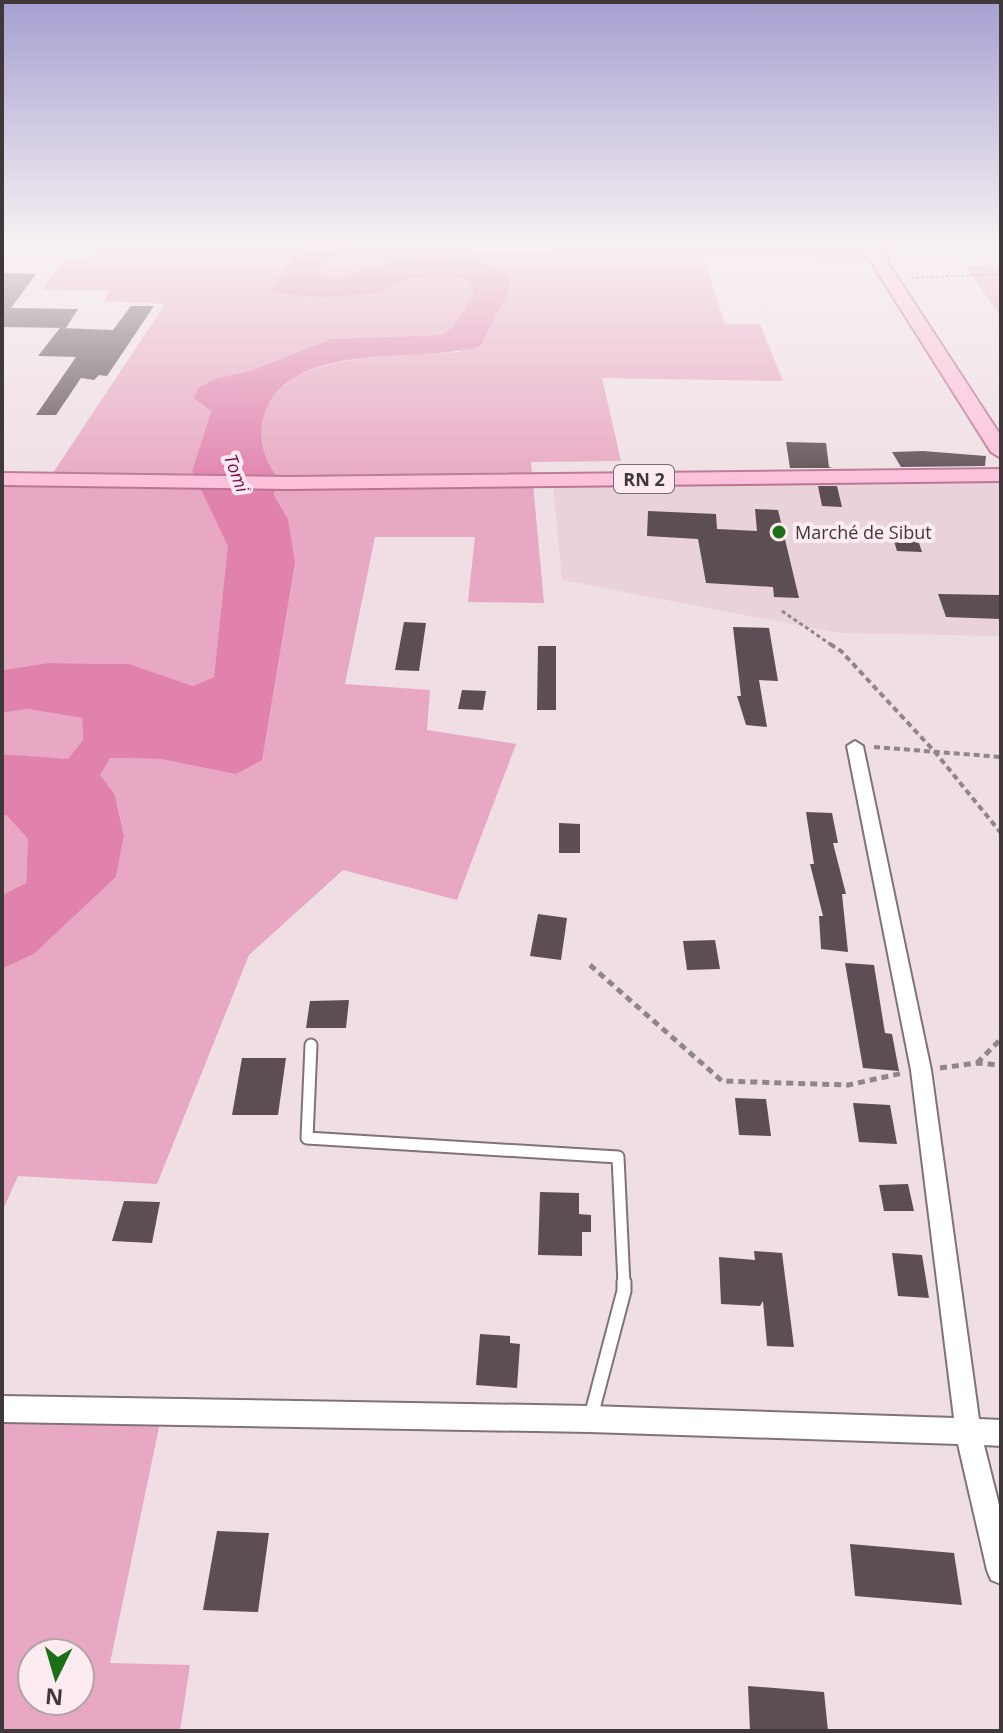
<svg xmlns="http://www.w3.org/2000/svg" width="1003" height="1733" font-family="'Open Sans',sans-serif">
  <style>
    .built { fill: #ead2db }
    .green { fill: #e8a7c2; fill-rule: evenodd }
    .water { fill: #e182ad }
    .building { fill: #5c4e54 }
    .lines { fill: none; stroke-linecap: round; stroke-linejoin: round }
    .service-far1-casing { stroke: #807277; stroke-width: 15 }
    .service-casing { stroke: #807277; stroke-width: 17 }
    .minor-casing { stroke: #807277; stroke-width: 4 }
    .primary-casing { stroke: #b97492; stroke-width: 4 }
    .path-far3 { stroke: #908689; stroke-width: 2; stroke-dasharray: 3 2; stroke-linecap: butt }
    .path-far2 { stroke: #908689; stroke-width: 3; stroke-dasharray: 4 3; stroke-linecap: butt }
    .path-far1 { stroke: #908689; stroke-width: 4; stroke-dasharray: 6 4; stroke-linecap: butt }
    .path { stroke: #908689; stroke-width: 5; stroke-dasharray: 7 5; stroke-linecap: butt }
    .service-far1 { stroke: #fff; stroke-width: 11 }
    .service { stroke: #fff; stroke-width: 13 }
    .minor { fill: #fff; fill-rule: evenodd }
    .primary { fill: #fdbfda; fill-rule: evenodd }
    .poi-dot { fill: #1c6f17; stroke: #fcecf2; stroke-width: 3 }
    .labels { text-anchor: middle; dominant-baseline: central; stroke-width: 8; stroke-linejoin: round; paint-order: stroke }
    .far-water-label { font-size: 18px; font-style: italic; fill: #7f084f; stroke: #fcecf2 }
    .shield { fill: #fcecf2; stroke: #776e71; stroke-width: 2 }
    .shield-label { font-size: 18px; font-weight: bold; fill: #3e383a }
    .far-poi-label { font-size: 18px; fill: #3e383a; stroke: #fcecf2; text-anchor: start }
  </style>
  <rect width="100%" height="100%" fill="#efdfe5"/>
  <!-- built -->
  <path class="built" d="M 1001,479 L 1001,636 L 839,633 L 562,580 L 553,485 Z"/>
  <!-- green -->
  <path class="green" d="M 95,246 L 303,246 L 269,288 L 373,294 L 409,279 L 446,275 L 468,281 L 474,291 L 453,327 L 441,335 L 331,339 L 253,370 L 216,379 L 211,411 L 192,471 L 229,546 L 214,677 L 193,686 L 128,664 L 48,663 L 2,670 L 2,485 L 45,485 L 165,304 L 104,301 L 109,291 L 42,290 L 63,261 L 85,261 Z
    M 376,246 L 549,251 L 554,246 L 883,246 L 893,260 L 703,256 L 725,324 L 760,324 L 783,381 L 602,378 L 621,461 L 531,462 L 544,603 L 468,602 L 475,537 L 375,537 L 345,684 L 430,690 L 427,730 L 516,744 L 457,900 L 343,870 L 249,955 L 157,1184 L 18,1176 L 2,1212 L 2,969 L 34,954 L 116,877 L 124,835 L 115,795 L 99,775 L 110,758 L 161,759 L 236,773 L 288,519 L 274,495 L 277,476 C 265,460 258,438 263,418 C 264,413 265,405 267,400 C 289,354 416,354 460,352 L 507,295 L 449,260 L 383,263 L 332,279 L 320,269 L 331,257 Z
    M 966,266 L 1001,267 L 1001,317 Z
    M 27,709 L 82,718 L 83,740 L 68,760 L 2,754 L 2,713 Z
    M 2,815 L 6,815 L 28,839 L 26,883 L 2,895 Z
    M 2,1400 L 163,1408 L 110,1663 L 190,1665 L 180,1731 L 2,1731 ZM 32,1653 L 80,1653 L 80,1701 L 32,1701 Z"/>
  <!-- water -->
  <path class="water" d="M 303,246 L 376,246 L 331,257 L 320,269 L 332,279 C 350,275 368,266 386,263 C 415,257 493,253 510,279 L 507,295 L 480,346 C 419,365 283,337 263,419 C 258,438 265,461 277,476 L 274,495 L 288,519 L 295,562 L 262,760 L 236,774 L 161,759 L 110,758 L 100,775 L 115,795 L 124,836 L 116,877 L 34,954 L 2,969 L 2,895 L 26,883 L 28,839 L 6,815 L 2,815 L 2,754 L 68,759 L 83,740 L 82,718 L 27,709 L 2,713 L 2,670 L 48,663 L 129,664 L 193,686 L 214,677 L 228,546 L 192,471 L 211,411 L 194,398 L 198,388 L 215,379 L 253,370 L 331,339 L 441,335 L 453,327 L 474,291 L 468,281 L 446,275 L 409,279 L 373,294 L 322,297 L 288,295 L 269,289 Z"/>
  <!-- building -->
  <path class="building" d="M 2,273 L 36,274 L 11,308 L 78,309 L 66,328 L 2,327 Z
    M 131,306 L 154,306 L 107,376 L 99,375 L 94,380 L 81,378 L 56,415 L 36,415 L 76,357 L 38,356 L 60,328 L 113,330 Z
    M 786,442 L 826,443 L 829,467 L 832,468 L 790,468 Z
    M 923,451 L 986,456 L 985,466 L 901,467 L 892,452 Z
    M 818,486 L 837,486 L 842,507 L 822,506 Z
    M 755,509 L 778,510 L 799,598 L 774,597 L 773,587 L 706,583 L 698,539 L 647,536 L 648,511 L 716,514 L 717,529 L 757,531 Z
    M 890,528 L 914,528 L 922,552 L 897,551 Z
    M 938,594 L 1001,595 L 1001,619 L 946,617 Z
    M 404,622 L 426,623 L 419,671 L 395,670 Z
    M 733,627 L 769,628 L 778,681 L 759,680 L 767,727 L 746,725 L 737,696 L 741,696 Z
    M 538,646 L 556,646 L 556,710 L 537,710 Z
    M 462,690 L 486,691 L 483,710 L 458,709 Z
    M 806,812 L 832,813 L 838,843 L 833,843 L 846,894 L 842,894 L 848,952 L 821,949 L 819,916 L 823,916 L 810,864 L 814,864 Z
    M 559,823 L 580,824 L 580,853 L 559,853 Z
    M 538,914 L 567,918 L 561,960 L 530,956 Z
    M 715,940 L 720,969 L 687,970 L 683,941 Z
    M 845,963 L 874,965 L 885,1033 L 892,1034 L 899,1071 L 863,1068 Z
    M 349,1000 L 346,1028 L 306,1028 L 310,1001 Z
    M 242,1058 L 286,1058 L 278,1115 L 232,1115 Z
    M 735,1098 L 766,1099 L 771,1136 L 739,1135 Z
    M 853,1103 L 890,1105 L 897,1144 L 859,1142 Z
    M 908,1184 L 914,1211 L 884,1211 L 879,1185 Z
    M 540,1192 L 579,1193 L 579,1214 L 591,1215 L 591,1232 L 582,1232 L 582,1256 L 538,1255 Z
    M 124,1201 L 160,1202 L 152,1243 L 112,1241 Z
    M 754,1251 L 782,1253 L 794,1347 L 767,1346 L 763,1301 L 760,1306 L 721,1304 L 719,1257 L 755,1260 Z
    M 892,1253 L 922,1255 L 929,1298 L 898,1296 Z
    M 480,1334 L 510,1336 L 510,1343 L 520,1344 L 517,1388 L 476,1385 Z
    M 217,1531 L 269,1533 L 258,1612 L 203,1610 Z
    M 850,1544 L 954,1553 L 962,1605 L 855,1596 Z
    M 748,1686 L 824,1692 L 828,1731 L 750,1731 Z"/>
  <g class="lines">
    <!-- service-far1 casing -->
    <g class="service-far1-casing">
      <path id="service-far1" d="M 311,1045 L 307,1138 L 618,1157 L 624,1284"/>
    </g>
    <!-- service casing -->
    <g class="service-casing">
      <path id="service" d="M 591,1416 L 624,1291 L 624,1282"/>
    </g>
    <!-- minor casing -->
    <g class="minor-casing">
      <path id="minor" d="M 855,741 L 863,746 L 931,1070 L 979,1419 L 1001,1420 L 1001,1446 L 984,1445 L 1001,1513 L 1001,1584 L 991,1580 L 987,1570 L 958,1444 L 590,1432 L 2,1422 L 2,1396 L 590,1406 L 954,1418 L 911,1070 L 847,746 Z"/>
    </g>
    <!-- primary casing -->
    <g class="primary-casing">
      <path id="primary" d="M 861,246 L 877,246 L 1001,436 L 1001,458 L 991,452 Z
        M 1001,469 L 1001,481 L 288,489 L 2,485 L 2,473 L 288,477 Z"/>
    </g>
    <!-- path-far3 -->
    <path class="path-far3" d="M 911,278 L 1001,274"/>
    <!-- path-far2 -->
    <path class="path-far2" d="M 782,611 L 833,646"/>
    <!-- path-far1 -->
    <path class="path-far1" d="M 830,644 L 841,651 L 935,752 L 1001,833
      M 874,747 L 1001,757"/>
    <!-- path -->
    <path class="path" d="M 590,965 L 722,1081 L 848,1085 L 903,1073
      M 977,1063 L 1001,1039
      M 940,1068 L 977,1063 L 1001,1065"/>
    <!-- service-far1 -->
    <use href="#service-far1" class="service-far1"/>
    <!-- service -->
    <use href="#service" class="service"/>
    <!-- minor -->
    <use href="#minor" class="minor"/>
    <!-- primary -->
    <use href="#primary" class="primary"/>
  </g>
  <!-- sky -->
  <linearGradient id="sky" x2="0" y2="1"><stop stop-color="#a5a0d0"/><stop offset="0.5" stop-color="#f8f1f3"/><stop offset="1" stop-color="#f8f1f3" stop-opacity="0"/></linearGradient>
  <rect width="1003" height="489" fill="url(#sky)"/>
  <!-- markers -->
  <circle class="poi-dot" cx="779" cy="532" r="8"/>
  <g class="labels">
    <!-- far-water labels -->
    <g class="far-water-label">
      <text transform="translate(237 473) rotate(70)">Tomi</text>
    </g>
    <!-- shield labels -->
    <rect class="shield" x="614" y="465" width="60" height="28" rx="6"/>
    <g class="shield-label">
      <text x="644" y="479">RN 2</text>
    </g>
    <!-- far-poi labels -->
    <g class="far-poi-label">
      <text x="795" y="532">Marché de Sibut</text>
    </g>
  </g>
  <!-- border -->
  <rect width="1003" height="1733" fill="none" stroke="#3e383a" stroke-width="8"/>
  <!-- north arrow -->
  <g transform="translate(56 1677) rotate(185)"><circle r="38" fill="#fcecf2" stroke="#b0a4a8" stroke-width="2"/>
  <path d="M0-6L14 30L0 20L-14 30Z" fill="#1c6f17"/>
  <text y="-12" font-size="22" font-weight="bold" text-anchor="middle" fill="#3e383a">N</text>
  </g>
</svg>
